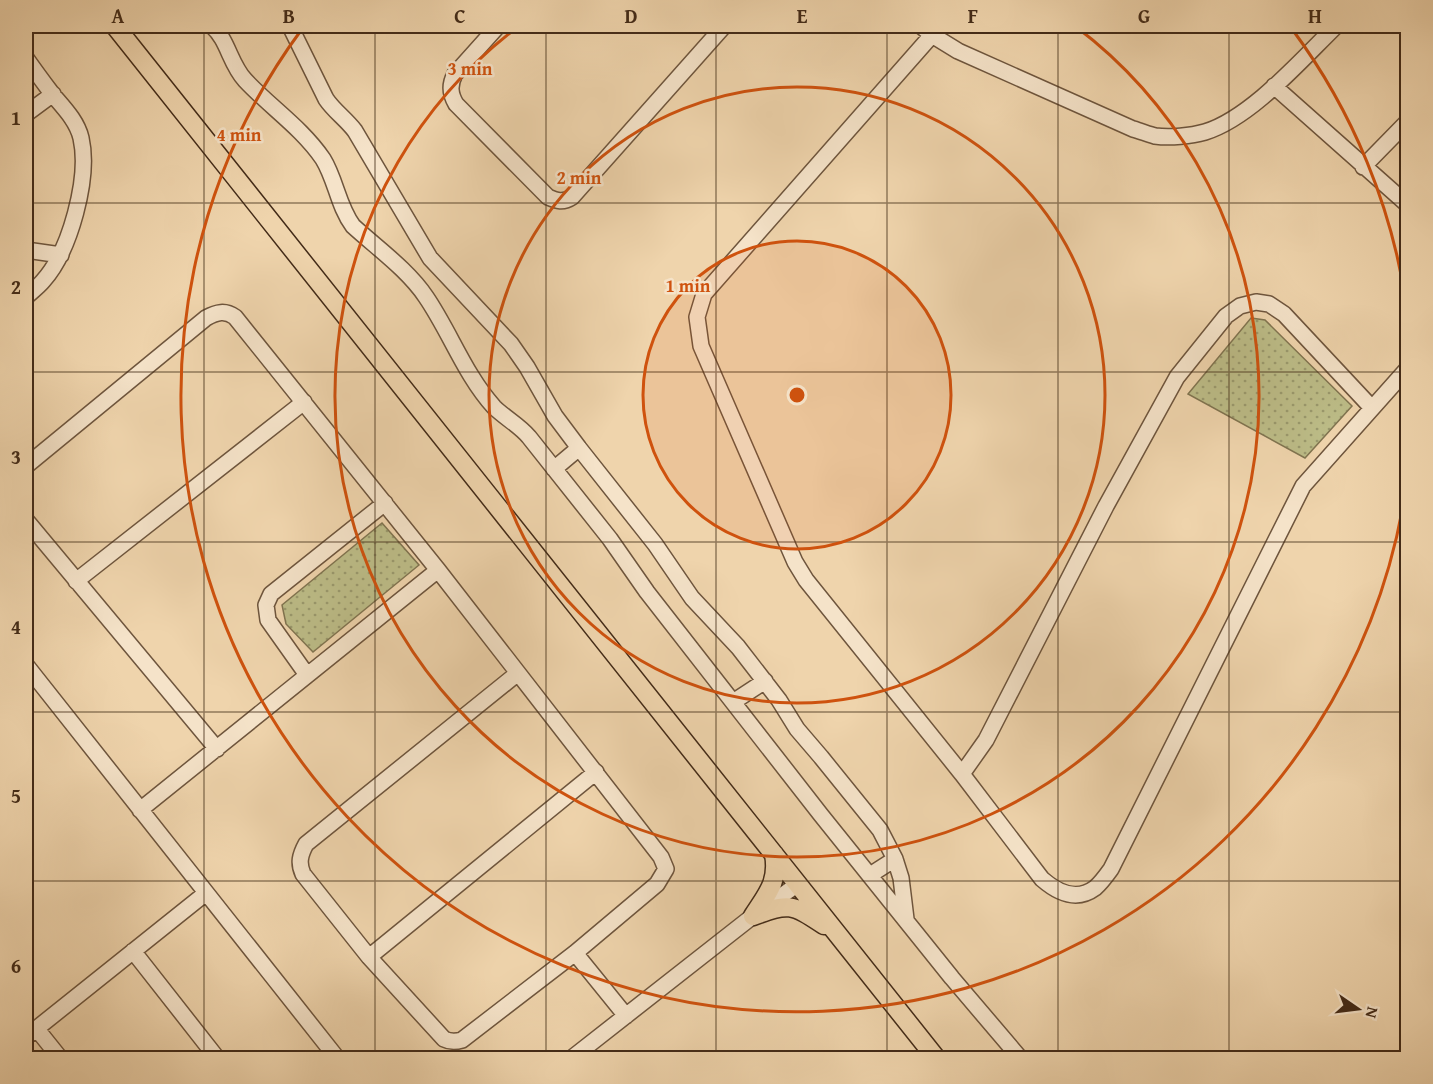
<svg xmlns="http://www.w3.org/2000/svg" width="1433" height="1084" font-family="'Gentium Book Plus',serif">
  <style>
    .grass { fill: url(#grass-dots); stroke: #807450; stroke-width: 1.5 }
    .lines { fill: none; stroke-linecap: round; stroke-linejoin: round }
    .minor-casing { stroke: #6e553d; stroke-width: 18 }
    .major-casing { stroke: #432b18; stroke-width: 21 }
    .minor { stroke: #f5e3c9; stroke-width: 15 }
    .major { stroke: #efd4ac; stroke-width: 18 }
    .grid { fill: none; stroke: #432b18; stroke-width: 1.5; stroke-opacity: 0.55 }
    .ring { fill: none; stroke: #cf520e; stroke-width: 3 }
    .centre { fill: #cf520e; stroke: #f5e3c9; stroke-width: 3 }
    .ring-label { font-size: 18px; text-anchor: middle; font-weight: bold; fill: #cf520e; stroke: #f5e3c9; stroke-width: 5; stroke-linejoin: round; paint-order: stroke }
    .neatline { fill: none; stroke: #432b18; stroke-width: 2 }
    .grid-label { font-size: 20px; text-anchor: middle; font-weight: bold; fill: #432b18 }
  </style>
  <defs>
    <pattern id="grass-dots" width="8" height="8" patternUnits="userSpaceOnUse" patternTransform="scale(1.5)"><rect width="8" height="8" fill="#bcbc87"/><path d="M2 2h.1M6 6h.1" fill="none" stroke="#9a996d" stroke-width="1.8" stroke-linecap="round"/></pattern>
  </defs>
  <rect width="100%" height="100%" fill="#efd4ac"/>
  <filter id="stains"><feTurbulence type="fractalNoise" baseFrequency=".00333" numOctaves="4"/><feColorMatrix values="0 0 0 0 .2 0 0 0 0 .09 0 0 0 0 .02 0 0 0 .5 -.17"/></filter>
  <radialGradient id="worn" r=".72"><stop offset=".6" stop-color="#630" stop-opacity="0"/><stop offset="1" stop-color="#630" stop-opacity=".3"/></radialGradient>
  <!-- grass -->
  <path class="grass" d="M 1251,318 L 1265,320 L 1352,406 L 1305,458 L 1188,394 Z
    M 382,523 L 419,565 L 313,652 L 286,624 L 282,605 Z"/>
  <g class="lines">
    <!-- minor casing -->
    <g class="minor-casing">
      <path id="minor" d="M 212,26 C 228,40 230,64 245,80 C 270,107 302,128 323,159 C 336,180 338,206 353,226 C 377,248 408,270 426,297 C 450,332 465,375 494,407 C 505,418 519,425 529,437 L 610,539 L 647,592 L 821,815 L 952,978 L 1020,1058
        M 290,26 L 326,99 C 334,111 346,119 355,131 L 430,258 L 511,344 L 527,367 L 555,416 L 579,448 L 655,544 L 692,598 L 738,647 L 779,700 L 797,729 L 821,757 L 880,830 L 895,859 L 901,878 L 906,919
        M 498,26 L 455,74 C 449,85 450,94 456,104 L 548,197 C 557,201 563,203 572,197 L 724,26
        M 921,26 L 932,35 L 958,51 L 1133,129 C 1140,131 1148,134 1155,136 C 1170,138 1191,136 1205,132 C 1251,118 1302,59 1336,26
        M 932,35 L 704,294 L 697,317 L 701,346 L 795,562 L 806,580 L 962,774 L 1042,879 C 1057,892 1076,902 1095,888 C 1101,883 1106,876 1111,869 L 1303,486 L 1408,368
        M 26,58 C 35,71 44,83 53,95 C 64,108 77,121 81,138 C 90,178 70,251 43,281 C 38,287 31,292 26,297
        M 1274,86 L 1408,205
        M 26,114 L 53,94
        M 1363,167 L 1408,121
        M 26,250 L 61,255
        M 26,466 L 206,318 C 217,312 225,310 235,317 L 438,570 L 661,857 L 666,869 L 657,884 L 575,953 L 462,1040 C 455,1042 450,1042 444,1039 L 369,957 L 303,874 C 298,863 300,855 306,844 L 518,673
        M 554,469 L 579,448
        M 26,520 L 217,749
        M 76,581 L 304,402
        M 26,665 L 337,1058
        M 307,675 L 268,620 L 266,605 L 271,594 L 385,503
        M 733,702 L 765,681
        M 962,774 L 986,740 L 1106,506 L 1177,377 L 1226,316 L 1240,306 L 1256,302 L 1269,304 L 1284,314 L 1371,407
        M 140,810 L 438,570
        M 870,875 L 895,859
        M 133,951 L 217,1058
        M 575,953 L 626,1016
        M 369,957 L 596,772
        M 36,1028 L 60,1058
        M 26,1037 L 206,893
        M 572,1058 L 753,916 L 798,884"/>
    </g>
    <!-- major casing -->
    <g class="major-casing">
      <path id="major" d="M 115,26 L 936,1058
        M 753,916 C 789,903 791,903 824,925
        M 753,916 C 767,894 779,882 774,854"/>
    </g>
    <!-- minor -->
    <use href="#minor" class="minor"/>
    <!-- major -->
    <use href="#major" class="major"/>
  </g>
  <!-- grid -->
  <path class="grid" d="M 204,26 L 204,1058M 375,26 L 375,1058M 546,26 L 546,1058M 716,26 L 716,1058M 887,26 L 887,1058M 1058,26 L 1058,1058M 1229,26 L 1229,1058M 26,203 L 1408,203M 26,372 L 1408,372M 26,542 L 1408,542M 26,712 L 1408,712M 26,881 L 1408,881"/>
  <!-- distance rings -->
  <circle cx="797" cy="395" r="154" fill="#cf520e" fill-opacity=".12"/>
  <g class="ring">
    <circle cx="797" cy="395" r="154"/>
    <circle cx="797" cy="395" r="308"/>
    <path d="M1075 26A462 462 0 1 1 519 26"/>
    <path d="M1407 481A616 616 0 1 1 302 29M1292 29A616 616 0 0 1 1407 309"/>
  </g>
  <circle cx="797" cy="395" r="9" class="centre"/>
  <g class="ring-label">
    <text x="470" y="75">3 min</text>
    <text x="239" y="141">4 min</text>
    <text x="579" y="184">2 min</text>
    <text x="688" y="292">1 min</text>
  </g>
  <!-- margin -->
  <rect width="1433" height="1084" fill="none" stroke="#efd4ac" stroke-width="66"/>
  <!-- north arrow -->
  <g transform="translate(1358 1009) rotate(104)" stroke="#f5e3c9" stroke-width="4.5" paint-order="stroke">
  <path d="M0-4.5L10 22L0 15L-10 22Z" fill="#432b18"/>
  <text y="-9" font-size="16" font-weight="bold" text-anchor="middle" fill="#432b18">N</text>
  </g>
  <rect x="33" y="33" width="1367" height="1018" class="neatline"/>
  <g class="grid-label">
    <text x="118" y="23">A</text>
    <text x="289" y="23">B</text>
    <text x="460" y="23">C</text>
    <text x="631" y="23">D</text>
    <text x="802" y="23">E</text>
    <text x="973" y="23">F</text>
    <text x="1144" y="23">G</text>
    <text x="1315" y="23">H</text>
    <text x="16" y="125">1</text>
    <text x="16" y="294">2</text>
    <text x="16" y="464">3</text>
    <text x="16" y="634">4</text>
    <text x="16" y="803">5</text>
    <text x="16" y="973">6</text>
  </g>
  <rect width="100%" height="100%" filter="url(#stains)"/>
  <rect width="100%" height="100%" fill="url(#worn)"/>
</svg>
